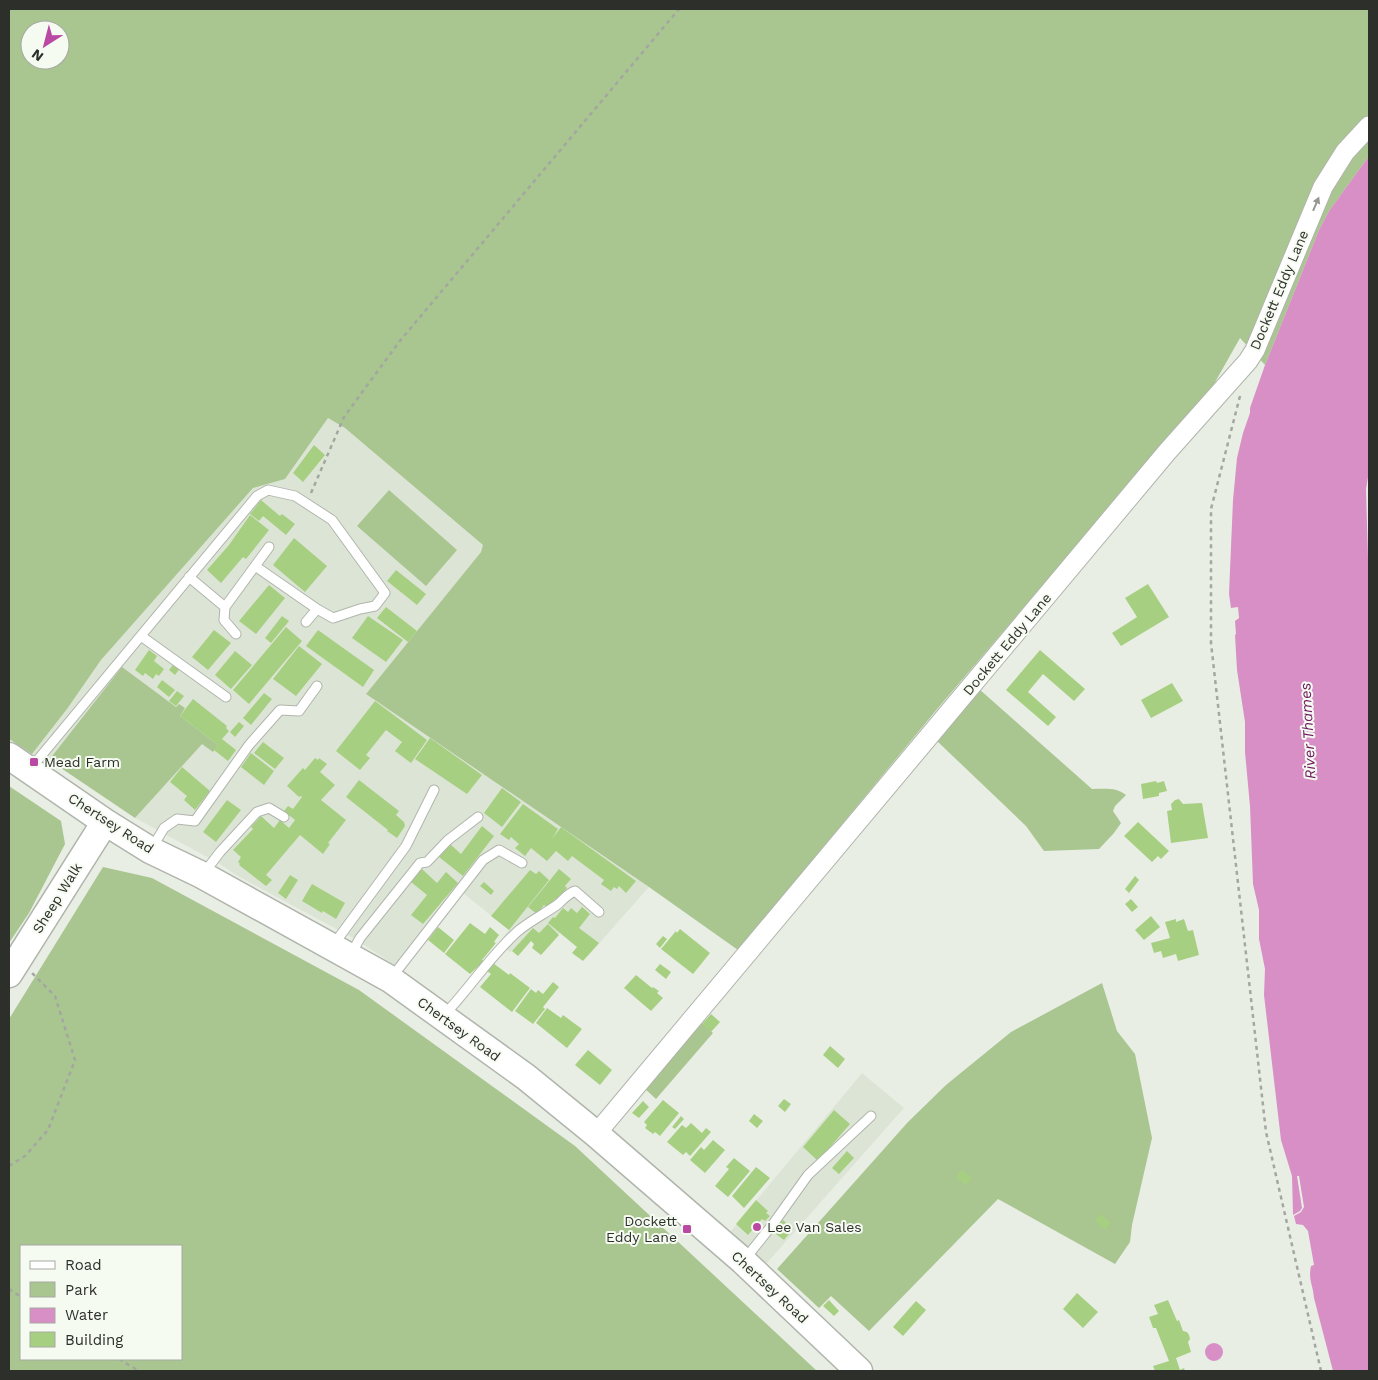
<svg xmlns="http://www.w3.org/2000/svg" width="1378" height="1380" font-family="'Work Sans',sans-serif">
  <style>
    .built { fill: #dce5d5 }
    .green { fill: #a9c590; fill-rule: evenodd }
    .water { fill: #d78fc6 }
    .building { fill: #a7cf81 }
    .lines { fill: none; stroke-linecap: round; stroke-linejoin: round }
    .lane-casing { stroke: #b0b5ac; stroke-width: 11 }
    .street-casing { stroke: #b0b5ac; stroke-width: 21 }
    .secondary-casing { stroke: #b0b5ac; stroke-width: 29 }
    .path { stroke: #a3a7a0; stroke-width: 2.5; stroke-dasharray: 4 4; stroke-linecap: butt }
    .lane { stroke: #fff; stroke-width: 9 }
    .street { stroke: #fff; stroke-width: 19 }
    .secondary { stroke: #fff; stroke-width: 26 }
    .oneway { fill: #969795 }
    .poi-dot { fill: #ba49a4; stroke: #f6fbf2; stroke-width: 2 }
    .labels { text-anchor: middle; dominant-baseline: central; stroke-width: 4; stroke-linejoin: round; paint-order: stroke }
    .street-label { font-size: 14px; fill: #2d2f2b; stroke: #f6fbf2 }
    .poi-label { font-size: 14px; fill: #2d2f2b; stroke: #f6fbf2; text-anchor: start }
    .water-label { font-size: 15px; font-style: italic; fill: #6f1a60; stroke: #f6fbf2 }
  </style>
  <rect width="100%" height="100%" fill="#e9eee5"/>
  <!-- built -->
  <path class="built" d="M 328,418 L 345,428 L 483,545 L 481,552 L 366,694 L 649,887 L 588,956 L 560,933 L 544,952 L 531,941 L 510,952 L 506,949 L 493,963 L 459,1008 L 450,1002 L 509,930 L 463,893 L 401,969 L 353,938 L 236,875 L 220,864 L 135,818 L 202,743 L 180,716 L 185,708 L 176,707 L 122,668 L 49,760 L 32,754 L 67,709 L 101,660 L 253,488 L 285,479 Z
    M 862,1073 L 904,1108 L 766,1264 L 731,1231 Z"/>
  <!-- green -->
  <path class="green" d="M 9,9 L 1369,9 L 1369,156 L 1329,211 L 1319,230 L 1265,365 L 1240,338 L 1214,384 L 938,708 L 738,950 L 649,887 L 366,694 L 481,552 L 483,545 L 345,428 L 328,418 L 285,479 L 253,488 L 101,660 L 67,709 L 32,754 L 9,739 ZM 30,30 L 60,30 L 60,60 L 30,60 Z
    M 389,490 L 457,550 L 426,586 L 357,526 Z
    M 122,667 L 176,707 L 179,704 L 185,708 L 180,716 L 218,745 L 213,752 L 202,744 L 135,818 L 49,760 Z
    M 979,689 L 1092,789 C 1105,789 1116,787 1126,795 L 1115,806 L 1113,811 L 1121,823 L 1114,833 L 1099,849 L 1044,851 L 1026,826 L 937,741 Z
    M 9,786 L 61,821 L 65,844 L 29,913 L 9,943 Z
    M 103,867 L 152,878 L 359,990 L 575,1146 L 817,1371 L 9,1371 L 9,1019 ZM 21,1246 L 181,1246 L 181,1359 L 21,1359 Z
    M 1102,983 L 1117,1031 L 1135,1054 L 1152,1138 L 1132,1225 L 1130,1242 L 1115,1264 L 998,1199 L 869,1331 L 831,1296 L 819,1308 L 777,1269 L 908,1122 L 946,1085 L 1011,1032 Z
    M 698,1020 L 713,1033 L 656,1099 L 643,1087 Z"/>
  <!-- water -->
  <path class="water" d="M 1369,156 L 1369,471 L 1366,489 L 1369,592 L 1369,1371 L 1333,1371 L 1314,1298 C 1313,1284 1308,1280 1311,1266 L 1314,1265 L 1308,1231 L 1303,1225 L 1296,1224 L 1294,1216 L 1301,1212 L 1304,1207 L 1299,1176 L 1297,1176 L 1302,1208 L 1300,1211 L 1293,1215 L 1292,1176 L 1281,1140 L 1264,995 L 1265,969 L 1259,939 L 1259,910 L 1253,884 L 1250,806 L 1245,752 L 1245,722 L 1237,670 L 1235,635 L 1236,634 L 1235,621 L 1239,618 L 1238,607 L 1231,608 L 1229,594 L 1233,500 L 1237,458 L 1243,433 L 1250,413 L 1250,408 L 1265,365 L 1319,230 L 1329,211 Z
    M1205 1352a9 9 0 1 1 18 0a9 9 0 1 1-18 0Z"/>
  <!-- building -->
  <path class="building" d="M 314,445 L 325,455 L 303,482 L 293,473 Z
    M 261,500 L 280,516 L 282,514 L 295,524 L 286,535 L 263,516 L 259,521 L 250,514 Z
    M 250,515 L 269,530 L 246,559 L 243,557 L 221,583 L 207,570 L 229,545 Z
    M 294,538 L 327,566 L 305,592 L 273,565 Z
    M 396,570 L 426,594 L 417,605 L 387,581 Z
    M 1148,584 L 1169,617 L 1121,646 L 1112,633 L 1137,617 L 1125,598 Z
    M 269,585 L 285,598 L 256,634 L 239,621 Z
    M 386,607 L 417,631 L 408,642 L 377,618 Z
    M 282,616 L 289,621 L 271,643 L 265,638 Z
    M 368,616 L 403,640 L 386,662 L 352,638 Z
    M 286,627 L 302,641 L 249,704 L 233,690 Z
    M 214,630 L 231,643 L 208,670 L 192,657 Z
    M 318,630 L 374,670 L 363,687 L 306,646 Z
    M 299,646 L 322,664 L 296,696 L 273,679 Z
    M 149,650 L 157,656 L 154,661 L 164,669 L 159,676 L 156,674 L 153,679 L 145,673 L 143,676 L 135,670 Z
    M 1040,650 L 1085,689 L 1074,701 L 1043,674 L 1028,692 L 1056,717 L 1048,726 L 1006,690 Z
    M 235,651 L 252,665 L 231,689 L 215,675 Z
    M 175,662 L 181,667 L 175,675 L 169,670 Z
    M 162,680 L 175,690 L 169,697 L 157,687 Z
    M 1172,683 L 1183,701 L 1151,718 L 1141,700 Z
    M 177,691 L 184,696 L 176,706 L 169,701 Z
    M 264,693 L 272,699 L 251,725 L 243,718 Z
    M 193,699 L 227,726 L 226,728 L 229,731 L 222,739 L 236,750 L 228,761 L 214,750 L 218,745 L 180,716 Z
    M 375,701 L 427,740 L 411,763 L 395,751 L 402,742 L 386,730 L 366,755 L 370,758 L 360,770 L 336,751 Z
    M 239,722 L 244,726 L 235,737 L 230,732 Z
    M 430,738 L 482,775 L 467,794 L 415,759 Z
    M 263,742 L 284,758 L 275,769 L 254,753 Z
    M 251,753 L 274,771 L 264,785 L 241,767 Z
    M 315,758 L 318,760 L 319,758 L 327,764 L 320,772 L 335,785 L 321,800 L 346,820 L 328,843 L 330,844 L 323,854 L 300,835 L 266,875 L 272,880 L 266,886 L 239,865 L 240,864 L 238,862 L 241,857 L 233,850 L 253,829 L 251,827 L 261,816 L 274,828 L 280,820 L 289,828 L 295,820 L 284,811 L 288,806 L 293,809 L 302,797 L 301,796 L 299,797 L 287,786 L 303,768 L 305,770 Z
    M 182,767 L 210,791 L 195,810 L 184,800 L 187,796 L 170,782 Z
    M 359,780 L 399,811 L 396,815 L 404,822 L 405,826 L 397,838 L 387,831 L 388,830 L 346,797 Z
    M 1156,781 L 1157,783 L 1164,781 L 1167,791 L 1159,793 L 1159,796 L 1143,799 L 1141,784 Z
    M 502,788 L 521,802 L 502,827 L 484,813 Z
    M 1179,799 L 1183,804 L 1202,803 L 1208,838 L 1171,843 L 1167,811 L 1172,810 L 1171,804 L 1175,800 Z
    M 227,800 L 241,810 L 216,842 L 203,832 Z
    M 523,804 L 558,829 L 552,839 L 561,827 L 636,881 L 626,893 L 619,886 L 617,889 L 614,887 L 611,891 L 601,884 L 604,880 L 572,856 L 568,861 L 556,851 L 547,861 L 531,848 L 525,856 L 515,848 L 519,844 L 511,837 L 509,840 L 500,834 Z
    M 1138,822 L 1169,851 L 1161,859 L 1158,856 L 1152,862 L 1124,836 Z
    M 482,826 L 494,836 L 463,876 L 439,857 L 450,844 L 461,854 Z
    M 422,869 L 437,883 L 446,872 L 458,883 L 423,924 L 411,915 L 427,895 L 411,882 Z
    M 559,869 L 571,879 L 565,886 L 567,888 L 557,900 L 555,899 L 548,908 L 544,905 L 537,914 L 528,907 Z
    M 530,870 L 536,874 L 539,871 L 549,880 L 509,930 L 491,916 Z
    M 290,875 L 298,880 L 286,899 L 278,893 Z
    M 1135,876 L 1139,880 L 1129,893 L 1125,889 Z
    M 484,882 L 494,891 L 491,895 L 480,886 Z
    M 312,884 L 345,903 L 336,919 L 323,911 L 322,913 L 302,901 Z
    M 1131,899 L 1138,907 L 1132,912 L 1125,904 Z
    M 582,907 L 590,914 L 579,928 L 599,943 L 583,961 L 572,953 L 577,947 L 548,923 L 553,917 L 555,918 L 563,908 L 568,912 L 571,908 L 577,913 Z
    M 1151,916 L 1160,927 L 1144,940 L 1135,930 Z
    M 1176,919 L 1176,922 L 1184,919 L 1188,931 L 1193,930 L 1199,955 L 1178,961 L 1176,954 L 1163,958 L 1161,951 L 1154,953 L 1151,943 L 1170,938 L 1165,922 Z
    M 470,923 L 485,934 L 490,927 L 499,935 L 494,942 L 496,943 L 482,960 L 484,961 L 470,974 L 445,954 Z
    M 548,924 L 559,935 L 541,955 L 532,948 L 534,944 L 531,941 L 518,956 L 512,951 L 533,928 L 539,933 Z
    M 438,927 L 454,940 L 444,953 L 428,940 Z
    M 680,929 L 710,953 L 693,974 L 661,949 L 676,931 L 677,933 Z
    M 663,936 L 667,939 L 660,948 L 656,944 Z
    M 493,963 L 509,975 L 510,973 L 530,988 L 512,1012 L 480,987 L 491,974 L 487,971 Z
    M 660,964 L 671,972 L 666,979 L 655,970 Z
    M 636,975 L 652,988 L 653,987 L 659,991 L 657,993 L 663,998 L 651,1011 L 624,988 Z
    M 553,982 L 559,987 L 543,1007 L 545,1009 L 533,1024 L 515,1011 L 531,989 L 536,993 L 538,990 L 543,994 Z
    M 547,1008 L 561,1018 L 563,1015 L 582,1029 L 567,1048 L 536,1023 Z
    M 711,1014 L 720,1022 L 711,1032 L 702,1024 Z
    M 830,1046 L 845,1059 L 838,1068 L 823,1055 Z
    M 588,1050 L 612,1070 L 600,1085 L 575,1065 Z
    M 784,1099 L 791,1104 L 785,1112 L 778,1106 Z
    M 663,1100 L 679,1113 L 660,1136 L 655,1132 L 653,1134 L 645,1128 L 647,1125 L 644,1122 Z
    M 643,1101 L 649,1107 L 639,1118 L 632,1113 Z
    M 834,1110 L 850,1124 L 818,1161 L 803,1147 Z
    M 754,1114 L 763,1121 L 757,1128 L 749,1121 Z
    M 681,1116 L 684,1119 L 675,1129 L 672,1127 Z
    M 691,1123 L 702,1133 L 706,1128 L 711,1132 L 690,1156 L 686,1152 L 683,1155 L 667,1142 L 682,1125 L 686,1128 Z
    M 713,1140 L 725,1150 L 705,1173 L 690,1160 L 701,1147 L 704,1150 Z
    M 847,1151 L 854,1158 L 839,1174 L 832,1168 Z
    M 734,1158 L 750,1171 L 728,1197 L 715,1186 L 729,1169 L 726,1167 Z
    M 756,1167 L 770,1178 L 744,1208 L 732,1196 Z
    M 962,1170 L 972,1178 L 965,1185 L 956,1177 Z
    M 756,1200 L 768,1211 L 766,1213 L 770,1216 L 765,1221 L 762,1219 L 748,1235 L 736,1224 Z
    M 1101,1214 L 1111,1223 L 1105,1230 L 1095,1221 Z
    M 783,1220 L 793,1229 L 784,1240 L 773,1232 Z
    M 1077,1293 L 1098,1312 L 1083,1328 L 1063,1309 Z
    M 829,1300 L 839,1311 L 834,1316 L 823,1306 Z
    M 1168,1300 L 1177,1321 L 1179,1320 L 1183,1331 L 1187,1332 L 1189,1335 L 1190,1339 L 1188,1342 L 1191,1352 L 1176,1358 L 1180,1370 L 1184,1368 L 1185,1371 L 1155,1371 L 1153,1366 L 1169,1361 L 1156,1328 L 1153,1328 L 1149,1317 L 1158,1314 L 1154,1305 Z
    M 916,1301 L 926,1310 L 903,1336 L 893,1327 Z"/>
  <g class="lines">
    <!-- lane casing -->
    <g class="lane-casing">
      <path id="lane" d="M 255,566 L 317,609
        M 189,577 L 225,607 L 269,547
        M 225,607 L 224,620 L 236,634
        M 141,636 L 226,697
        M 31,768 L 257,496 L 268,490 L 295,496 L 332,520 L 385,593 L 375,606 L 360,609 L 333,618 L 317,609 L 306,622
        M 152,848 L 164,828 L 177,819 L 195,821 L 249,745 L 280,710 L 299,711 L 317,686
        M 204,873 L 220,852 L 257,812 L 269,808 L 284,817
        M 334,944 L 406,846 L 434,790
        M 350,956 L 360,938 L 420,863 L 427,862 L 448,840 L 478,817
        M 392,977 L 483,860 L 499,850 L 522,863
        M 444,1015 C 470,988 490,956 518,931 C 530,921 544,914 557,905 C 563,900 567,894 575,891 L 599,912
        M 745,1259 L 773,1224 L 808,1175 L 871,1116"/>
    </g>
    <!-- street casing -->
    <g class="street-casing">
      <path id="street" d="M 596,1134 L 1167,452 L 1248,361 L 1255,350 L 1323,187 L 1345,152 L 1369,126"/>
    </g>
    <!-- secondary casing -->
    <g class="secondary-casing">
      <path id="secondary" d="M 9,756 L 105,822 L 150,850 L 202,875 L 390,979 L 526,1077 L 596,1134 L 743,1261 L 859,1371
        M 9,974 L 105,822"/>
    </g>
    <!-- path -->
    <path class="path" d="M 1240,396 L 1211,509 L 1211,643 L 1266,1132 L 1321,1371
      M 311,493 L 344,417 L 399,342 L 679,9
      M 9,1166 L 25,1156 L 48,1130 L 75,1060 L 55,996 L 32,973
      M 9,1289 L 21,1297
      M 119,1359 L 139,1371"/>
    <!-- lane -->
    <use href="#lane" class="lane"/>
    <!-- street -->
    <use href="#street" class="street"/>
    <!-- secondary -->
    <use href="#secondary" class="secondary"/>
  </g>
  <!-- one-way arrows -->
  <defs><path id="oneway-solid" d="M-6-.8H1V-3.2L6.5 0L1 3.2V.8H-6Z" transform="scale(1.25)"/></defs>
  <use class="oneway" href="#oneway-solid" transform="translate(1316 204) rotate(-67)"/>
  <!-- markers -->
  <g class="poi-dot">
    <rect x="29" y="757" width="10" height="10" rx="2.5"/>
    <circle cx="757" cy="1227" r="5"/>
    <rect x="682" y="1224" width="10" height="10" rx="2.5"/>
  </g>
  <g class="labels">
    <!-- street labels -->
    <g class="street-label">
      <text transform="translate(1279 290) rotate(-67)">Dockett Eddy Lane</text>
      <text transform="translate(1007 644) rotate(-50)">Dockett Eddy Lane</text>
      <text transform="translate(111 823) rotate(33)">Chertsey Road</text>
      <text transform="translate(57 898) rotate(-58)">Sheep Walk</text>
      <text transform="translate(459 1029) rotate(36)">Chertsey Road</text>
      <text transform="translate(770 1287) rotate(43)">Chertsey Road</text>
    </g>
    <!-- poi labels -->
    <g class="poi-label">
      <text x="44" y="762">Mead Farm</text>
      <text x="677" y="1221" text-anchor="end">Dockett<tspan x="677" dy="16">Eddy Lane</tspan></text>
      <text x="767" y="1227">Lee Van Sales</text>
    </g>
    <!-- water labels -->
    <g class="water-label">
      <text transform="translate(1308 731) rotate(-93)">River Thames</text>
    </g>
  </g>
  <!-- border -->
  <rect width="1378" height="1380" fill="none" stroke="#2d2f2b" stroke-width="20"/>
  <!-- legend -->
  <rect x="20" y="1245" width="162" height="115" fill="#f6fbf2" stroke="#a6a9a2"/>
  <rect x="30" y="1261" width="25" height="8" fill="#ffffff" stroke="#a6a9a2"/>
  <text x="65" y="1270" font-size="15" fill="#2d2f2b">Road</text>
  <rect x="30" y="1282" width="25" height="15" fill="#a9c590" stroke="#a6a9a2"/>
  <text x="65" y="1295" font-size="15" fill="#2d2f2b">Park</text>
  <rect x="30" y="1308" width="25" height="15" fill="#d78fc6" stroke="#a6a9a2"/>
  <text x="65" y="1320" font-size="15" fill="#2d2f2b">Water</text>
  <rect x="30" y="1332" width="25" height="15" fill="#a7cf81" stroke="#a6a9a2"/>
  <text x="65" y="1345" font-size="15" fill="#2d2f2b">Building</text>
  <!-- north arrow -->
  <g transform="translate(45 45) rotate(216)"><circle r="24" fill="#f6fbf2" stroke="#a6a9a2"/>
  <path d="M0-4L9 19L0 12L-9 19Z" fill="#ba49a4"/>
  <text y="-8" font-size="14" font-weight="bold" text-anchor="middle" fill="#2d2f2b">N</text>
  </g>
</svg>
